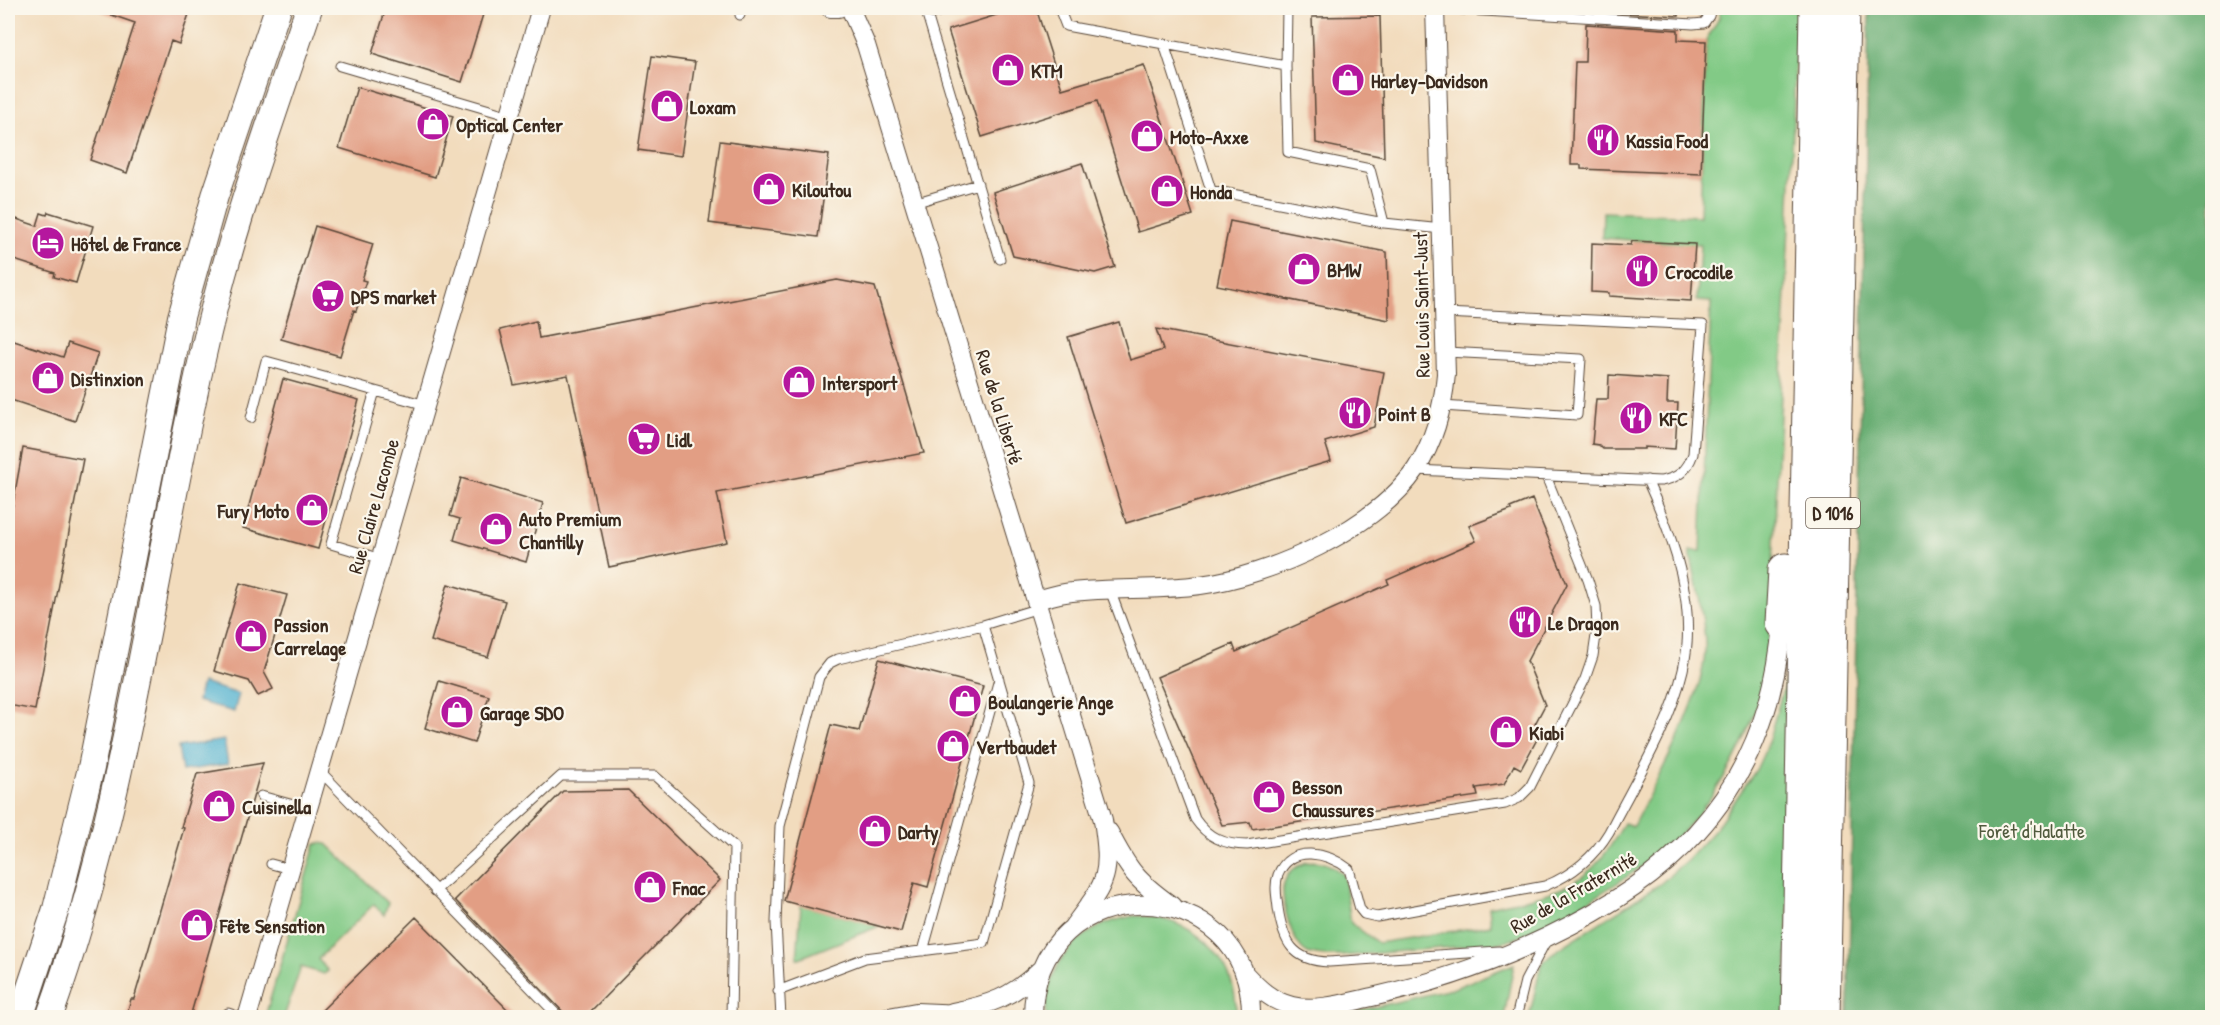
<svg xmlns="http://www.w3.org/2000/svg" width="2220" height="1025" font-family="'Patrick Hand',sans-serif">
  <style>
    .green { fill: #82ca86; stroke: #5e7a52; stroke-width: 1.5 }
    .forest { fill: #69ae73; stroke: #526c48; stroke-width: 1.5 }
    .water { fill: #52b2d0; stroke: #466e77; stroke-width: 1.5 }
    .building { fill: #e29e84 }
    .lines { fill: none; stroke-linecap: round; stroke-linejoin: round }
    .lane-casing { stroke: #564536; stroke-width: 11 }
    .street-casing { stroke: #564536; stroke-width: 20 }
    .secondary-casing { stroke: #564536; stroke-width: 28 }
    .highway-casing { stroke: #564536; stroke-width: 35 }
    .lane { stroke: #fff; stroke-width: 9 }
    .street { stroke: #fff; stroke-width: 18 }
    .secondary { stroke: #fff; stroke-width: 26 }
    .highway { stroke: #fff; stroke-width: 33 }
    .labels { text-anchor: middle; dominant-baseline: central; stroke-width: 4.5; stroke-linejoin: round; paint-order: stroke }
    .shield { fill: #fbf7ec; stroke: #75685c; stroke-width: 1.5 }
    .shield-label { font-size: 18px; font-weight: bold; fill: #3b2a1e }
    .poi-label { font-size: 20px; font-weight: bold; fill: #3b2a1e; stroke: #fbf7ec; text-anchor: start }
    .street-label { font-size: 20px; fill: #3b2a1e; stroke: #fbf7ec }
    .park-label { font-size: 20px; fill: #505a3d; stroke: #fbf7ec }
  </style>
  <rect width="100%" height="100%" fill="#fbf7ec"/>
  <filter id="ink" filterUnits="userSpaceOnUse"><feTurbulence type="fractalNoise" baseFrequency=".0167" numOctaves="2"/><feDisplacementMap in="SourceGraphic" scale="12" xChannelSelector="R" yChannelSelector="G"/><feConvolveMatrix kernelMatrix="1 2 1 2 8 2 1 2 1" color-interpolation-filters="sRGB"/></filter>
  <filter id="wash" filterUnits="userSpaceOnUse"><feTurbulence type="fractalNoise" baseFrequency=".008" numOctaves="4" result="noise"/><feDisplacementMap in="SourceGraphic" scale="24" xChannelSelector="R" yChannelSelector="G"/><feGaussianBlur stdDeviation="1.35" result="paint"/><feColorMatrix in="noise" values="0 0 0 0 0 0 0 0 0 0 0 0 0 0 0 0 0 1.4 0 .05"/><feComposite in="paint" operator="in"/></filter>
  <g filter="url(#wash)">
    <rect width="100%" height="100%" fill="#f2dcbd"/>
    <!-- green -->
    <path class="green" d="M 1719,8 L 1797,8 L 1791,183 L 1769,650 C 1761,717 1730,780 1684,830 C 1655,861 1617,884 1581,905 C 1554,920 1524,939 1493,944 L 1341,956 C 1330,956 1318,957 1308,953 C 1292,945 1283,907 1283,890 C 1284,870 1306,857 1324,863 C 1332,865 1338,871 1344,875 L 1351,923 L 1378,943 L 1491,925 L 1489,907 C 1557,892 1589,891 1624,823 L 1633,826 C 1656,780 1708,693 1705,643 C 1704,614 1695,580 1690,551 L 1701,551 L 1711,302 L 1697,301 L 1700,245 L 1602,238 L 1603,212 L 1700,216 L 1706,41 L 1719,18 Z
      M 1793,654 L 1786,1017 L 1529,1018 L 1541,965 L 1551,954 L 1660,884 L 1688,859 L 1715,829 L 1756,770 L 1767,746 Z
      M 319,843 L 327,844 L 388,903 L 384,915 L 374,904 L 318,959 L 328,971 L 324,974 L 301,967 L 284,1017 L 265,1017 L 315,845 Z
      M 801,905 L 880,926 L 797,959 Z
      M 1134,916 C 1192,915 1239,958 1236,1017 L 1046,1017 C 1045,962 1080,925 1134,916 Z
      M 1514,964 L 1504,1017 L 1319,1017 L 1349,1013 L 1452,989 Z"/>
    <!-- forest -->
    <path class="forest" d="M 1869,8 L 2212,8 L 2212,1017 L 1848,1017 Z"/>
    <!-- water -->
    <path class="water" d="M 202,683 L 239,694 L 234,712 L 197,701 Z
      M 224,740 L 228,764 L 182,771 L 178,747 Z"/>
    <g id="blocks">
      <!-- building -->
      <path class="building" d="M 100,8 L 191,8 L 179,44 L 171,41 L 127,173 L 90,160 L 135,23 L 100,11 Z
        M 386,8 L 485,8 L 462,82 L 372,54 Z
        M 1019,8 L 1036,8 L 1062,89 L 1144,65 L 1193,215 L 1138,232 L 1097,101 L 982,137 L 948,30 Z
        M 1587,8 L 1680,8 L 1679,16 L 1587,11 Z
        M 1380,16 L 1384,157 L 1316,143 L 1312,17 Z
        M 1586,24 L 1678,30 L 1678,40 L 1706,41 L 1701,174 L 1581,169 L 1581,165 L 1571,165 L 1575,62 L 1585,62 Z
        M 652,56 L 695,62 L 681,156 L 638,150 Z
        M 357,87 L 453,116 L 435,177 L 339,148 Z
        M 720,141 L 829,155 L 818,237 L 709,223 Z
        M 1082,163 L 1115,267 L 1095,273 L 1013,256 L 993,192 Z
        M 48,212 L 93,226 L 76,283 L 54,277 L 55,273 L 8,258 L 8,216 L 37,226 L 41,213 L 47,215 Z
        M 1230,221 L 1387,252 L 1389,320 L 1217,285 Z
        M 315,226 L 373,244 L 362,280 L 366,281 L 356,311 L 354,310 L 340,356 L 281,339 Z
        M 1632,241 L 1695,244 L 1691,301 L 1609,296 L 1609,293 L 1591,292 L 1592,243 L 1631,245 Z
        M 837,280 L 875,287 L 924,453 L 717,493 L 727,542 L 609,567 L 568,375 L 514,385 L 500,330 L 536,321 L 539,338 Z
        M 1119,322 L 1130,360 L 1163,350 L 1156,329 L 1384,372 L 1374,427 L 1325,442 L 1331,461 L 1126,523 L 1068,337 Z
        M 8,339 L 63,357 L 68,343 L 98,353 L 75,421 L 8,399 Z
        M 1609,375 L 1668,379 L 1667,403 L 1678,403 L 1675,449 L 1644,447 L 1644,449 L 1603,449 L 1599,445 L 1592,444 L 1596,399 L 1608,399 Z
        M 283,379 L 359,400 L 318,549 L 243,528 Z
        M 23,448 L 83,459 L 35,710 L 8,705 L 8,531 Z
        M 461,478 L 543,503 L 526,562 L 454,540 L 460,519 L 450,516 Z
        M 1532,499 L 1567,584 L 1527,661 L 1545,705 L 1535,724 L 1543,728 L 1521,769 L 1514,765 L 1504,784 L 1476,788 L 1478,796 L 1252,829 L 1250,822 L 1222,825 L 1157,677 L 1233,644 L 1236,652 L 1389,584 L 1387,580 L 1476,541 L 1469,526 L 1511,510 L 1510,508 Z
        M 240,583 L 287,595 L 264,672 L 273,689 L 258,696 L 249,681 L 214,671 Z
        M 448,584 L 505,601 L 488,657 L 431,641 Z
        M 879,659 L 983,686 L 928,887 L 914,883 L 901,932 L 784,901 L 831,725 L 859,731 Z
        M 439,681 L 489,696 L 474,743 L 425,728 Z
        M 263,763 L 190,1017 L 126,1017 L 131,999 L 134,999 L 184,828 L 181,827 L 197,774 Z
        M 628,790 L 720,880 L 585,1017 L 568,1017 L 455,900 L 563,791 Z
        M 416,917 L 515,1017 L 315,1017 Z"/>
    </g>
  </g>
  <g filter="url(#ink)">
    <use href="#blocks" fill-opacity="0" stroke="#564536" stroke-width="1.5"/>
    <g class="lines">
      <!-- lane casing -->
      <g class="lane-casing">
        <path id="lane" d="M 925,8 L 1000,259
          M 1059,8 L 1066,26 L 1164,44 L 1211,190 L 1384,223 L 1442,229
          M 1435,8 L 1693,24 L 1704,23 L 1709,16 L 1711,8
          M 740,15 L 741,8
          M 927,15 L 952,8
          M 1164,44 L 1286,66 L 1288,152 L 1370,169 L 1384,223
          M 340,66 L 510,116
          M 1286,66 L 1287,8
          M 914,203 L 978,184
          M 375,391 L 331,544 L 381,559
          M 1442,406 L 1577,415 L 1581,359 L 1446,352
          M 251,418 L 266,361 L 426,405
          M 1415,470 L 1661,481 C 1678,478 1687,471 1693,454 L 1703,325 L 1444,313
          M 1110,590 L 1195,819 C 1208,838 1225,845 1247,845 L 1505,804 L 1519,798 L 1530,787 L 1585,679 L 1593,656 L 1597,629 L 1596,606 L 1588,580 L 1546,476
          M 319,770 L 560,1018
          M 261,796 L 308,809
          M 271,864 L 290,869
          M 435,891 L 561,776 L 655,776 L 734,847 L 731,1018
          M 923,951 L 999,679
          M 1499,951 L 1329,962 C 1292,961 1283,941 1278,908 C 1277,897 1274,886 1278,875 C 1291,843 1328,853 1349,869 L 1360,909 L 1364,914 L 1377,917 L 1545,886 C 1572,875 1594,857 1609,832 C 1635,781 1670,726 1683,670 C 1698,605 1674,539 1647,480
          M 778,991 L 865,958 L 984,943 L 1029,783 L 983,625
          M 228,1013 L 243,1018
          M 781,1018 L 776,922 L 780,826 L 819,677 L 830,663 L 838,659 L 983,625 L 1039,608
          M 1516,1018 L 1525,981 L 1547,939"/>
      </g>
      <!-- street casing -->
      <g class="street-casing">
        <path id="street" d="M 830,8 L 839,8
          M 850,8 L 866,45 L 1103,820 C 1112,879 1106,882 1072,928
          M 1037,600 C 1048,597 1060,593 1072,592 C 1114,587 1157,591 1200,585 C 1270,576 1375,529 1416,469 C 1435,440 1443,408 1446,374 L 1435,8
          M 1109,832 C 1129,871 1137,881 1172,906
          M 1244,973 C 1258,988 1271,1001 1292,1006 C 1317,1012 1348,1002 1372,997 C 1480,973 1622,916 1696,833 C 1750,774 1776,702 1782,623
          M 952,1012 C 990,1005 1012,997 1040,970
          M 247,1018 L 541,8
          M 883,1018 L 916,1012 L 962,1014
          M 1033,1018 C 1032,864 1255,870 1251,1018"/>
      </g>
      <!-- secondary casing -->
      <g class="secondary-casing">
        <path id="secondary" d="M 20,1018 L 56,909 L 91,768 L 181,317 L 215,196 L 278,8
          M 49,1018 C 126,805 152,579 202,359 C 228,239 270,124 309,8"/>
      </g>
      <!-- highway casing -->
      <g class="highway-casing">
        <path id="highway" d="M 1782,623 L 1785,570
          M 1798,1018 L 1816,8
          M 1823,1018 L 1843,8"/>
      </g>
      <!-- lane -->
      <use href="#lane" class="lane"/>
      <!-- street -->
      <use href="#street" class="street"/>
      <!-- secondary -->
      <use href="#secondary" class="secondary"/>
      <!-- highway -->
      <use href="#highway" class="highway"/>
    </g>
  </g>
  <!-- icons -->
  <defs>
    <g id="shop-disc" transform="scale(1.725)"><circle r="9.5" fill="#b5179e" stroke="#fbf7ec"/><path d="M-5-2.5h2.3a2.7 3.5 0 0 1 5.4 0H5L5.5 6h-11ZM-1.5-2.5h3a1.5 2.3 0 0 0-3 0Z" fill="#fff"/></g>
    <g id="restaurant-disc" transform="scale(1.725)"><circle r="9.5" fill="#b5179e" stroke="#fbf7ec"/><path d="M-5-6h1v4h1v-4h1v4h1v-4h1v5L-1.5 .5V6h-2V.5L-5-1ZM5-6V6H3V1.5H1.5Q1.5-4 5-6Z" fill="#fff"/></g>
    <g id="hotel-disc" transform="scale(1.725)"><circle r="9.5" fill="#b5179e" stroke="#fbf7ec"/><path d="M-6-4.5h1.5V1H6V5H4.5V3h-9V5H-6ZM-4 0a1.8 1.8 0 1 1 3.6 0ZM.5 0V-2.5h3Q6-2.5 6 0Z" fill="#fff"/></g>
    <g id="supermarket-disc" transform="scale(1.725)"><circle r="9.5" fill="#b5179e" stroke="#fbf7ec"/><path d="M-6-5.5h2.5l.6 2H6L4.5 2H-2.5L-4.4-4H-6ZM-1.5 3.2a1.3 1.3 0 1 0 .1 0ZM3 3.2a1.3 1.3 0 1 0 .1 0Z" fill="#fff"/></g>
  </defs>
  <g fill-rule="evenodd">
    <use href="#shop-disc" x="1008" y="70"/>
    <use href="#shop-disc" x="1348" y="80"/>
    <use href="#shop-disc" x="667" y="106"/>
    <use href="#shop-disc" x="433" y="124"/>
    <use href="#shop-disc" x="1147" y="136"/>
    <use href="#restaurant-disc" x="1603" y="140"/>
    <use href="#shop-disc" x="769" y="189"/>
    <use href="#shop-disc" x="1167" y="191"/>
    <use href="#hotel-disc" x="48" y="243"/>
    <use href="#shop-disc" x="1304" y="269"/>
    <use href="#restaurant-disc" x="1642" y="271"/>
    <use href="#supermarket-disc" x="328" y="296"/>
    <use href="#shop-disc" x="48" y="378"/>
    <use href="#shop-disc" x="799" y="382"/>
    <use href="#restaurant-disc" x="1355" y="413"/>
    <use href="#restaurant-disc" x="1636" y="418"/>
    <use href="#supermarket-disc" x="644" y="439"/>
    <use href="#shop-disc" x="312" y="510"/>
    <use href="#shop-disc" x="496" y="529"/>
    <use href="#restaurant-disc" x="1525" y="622"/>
    <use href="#shop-disc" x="251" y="636"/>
    <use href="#shop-disc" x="965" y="701"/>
    <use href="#shop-disc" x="457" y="712"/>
    <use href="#shop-disc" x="1506" y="732"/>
    <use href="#shop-disc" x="953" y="746"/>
    <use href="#shop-disc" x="1269" y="797"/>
    <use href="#shop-disc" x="219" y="806"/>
    <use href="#shop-disc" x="875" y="831"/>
    <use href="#shop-disc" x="650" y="887"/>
    <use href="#shop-disc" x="197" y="925"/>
  </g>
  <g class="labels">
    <!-- shield labels -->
    <rect class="shield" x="1806" y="498" width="54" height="30" rx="4.5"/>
    <g class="shield-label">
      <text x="1833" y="513">D 1016</text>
    </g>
    <!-- poi labels -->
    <g class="poi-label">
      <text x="1031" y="70">KTM</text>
      <text x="1371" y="80">Harley-Davidson</text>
      <text x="690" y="106">Loxam</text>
      <text x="456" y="124">Optical Center</text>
      <text x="1170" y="136">Moto-Axxe</text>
      <text x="1626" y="140">Kassia Food</text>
      <text x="792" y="189">Kiloutou</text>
      <text x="1190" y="191">Honda</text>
      <text x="71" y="243">Hôtel de France</text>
      <text x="1327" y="269">BMW</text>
      <text x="1665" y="271">Crocodile</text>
      <text x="351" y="296">DPS market</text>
      <text x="71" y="378">Distinxion</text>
      <text x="822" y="382">Intersport</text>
      <text x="1378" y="413">Point B</text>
      <text x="1659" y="418">KFC</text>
      <text x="667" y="439">Lidl</text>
      <text x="289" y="510" text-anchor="end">Fury Moto</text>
      <text x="519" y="518">Auto Premium<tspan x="519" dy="23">Chantilly</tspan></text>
      <text x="1548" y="622">Le Dragon</text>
      <text x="274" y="624">Passion<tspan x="274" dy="23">Carrelage</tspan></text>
      <text x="988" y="701">Boulangerie Ange</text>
      <text x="480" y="712">Garage SDO</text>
      <text x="1529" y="732">Kiabi</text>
      <text x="976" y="746">Vertbaudet</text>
      <text x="1292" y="786">Besson<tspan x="1292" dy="23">Chaussures</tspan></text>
      <text x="242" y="806">Cuisinella</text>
      <text x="898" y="831">Darty</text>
      <text x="673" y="887">Fnac</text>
      <text x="220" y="925">Fête Sensation</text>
    </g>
    <!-- street labels -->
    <g class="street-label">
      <text transform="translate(1421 305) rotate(-91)">Rue Louis Saint-Just</text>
      <text transform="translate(1000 407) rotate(73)">Rue de la Liberté</text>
      <text transform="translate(373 506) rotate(-74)">Rue Claire Lacombe</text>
      <text transform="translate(1573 892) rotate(-30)">Rue de la Fraternité</text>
    </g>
    <!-- park labels -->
    <g class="park-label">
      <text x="2032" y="830">Forêt d'Halatte</text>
    </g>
  </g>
  <!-- margin -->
  <rect width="2220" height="1025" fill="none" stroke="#fbf7ec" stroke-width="30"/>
</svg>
